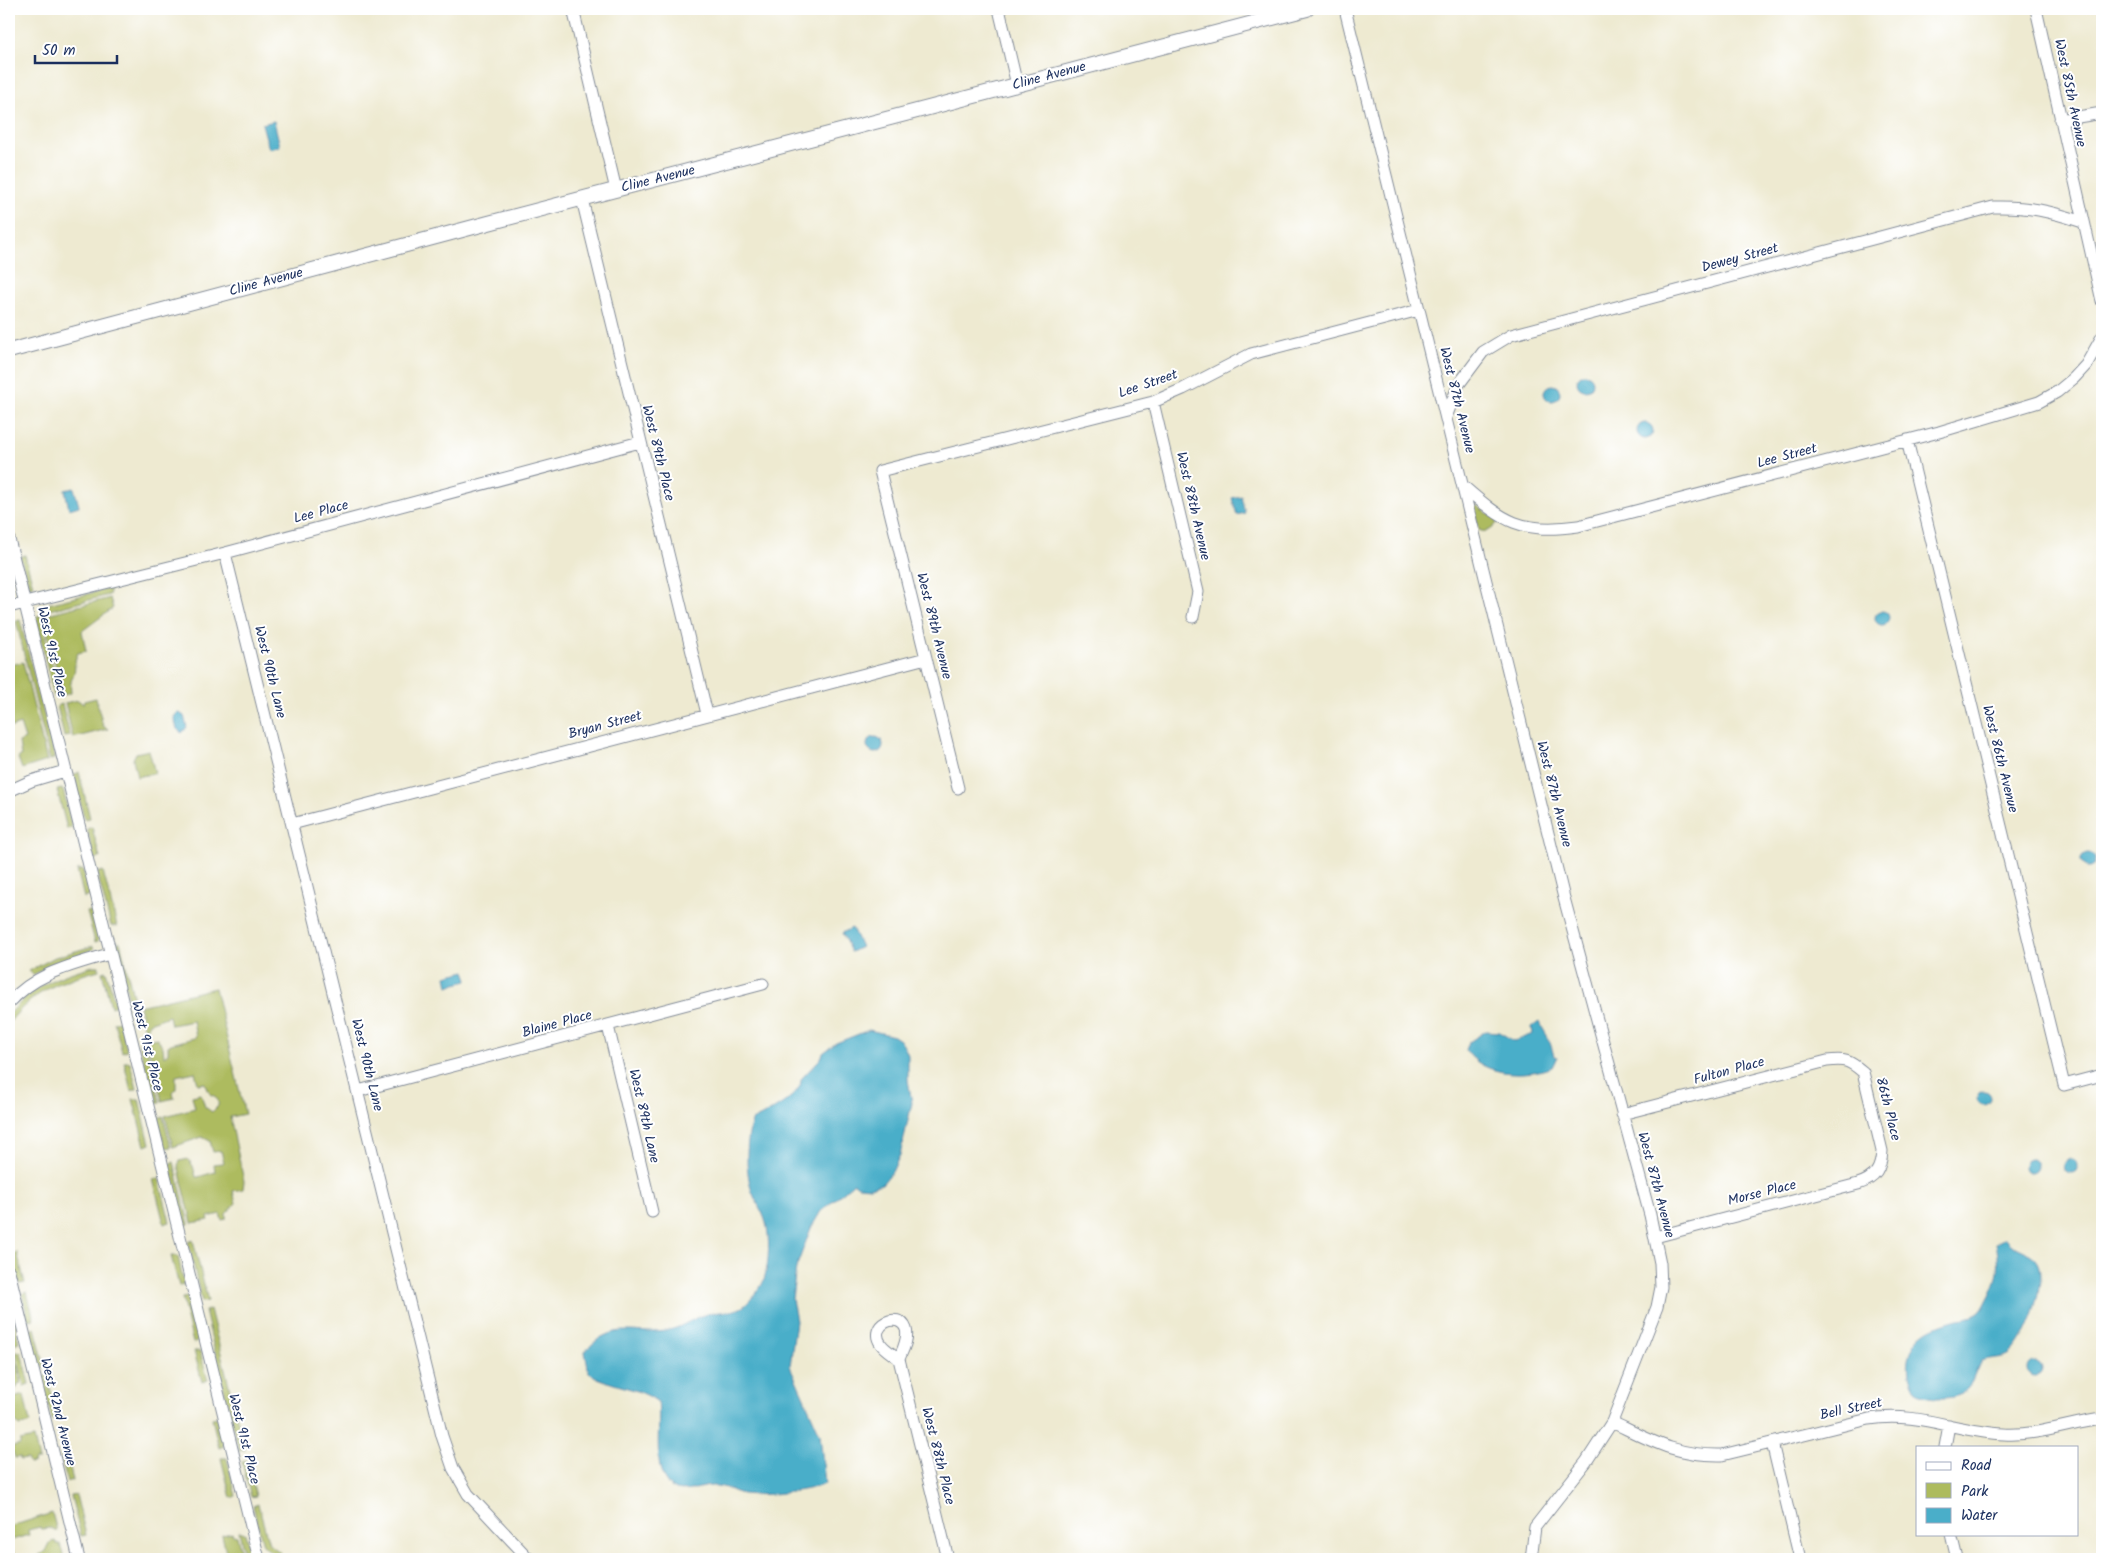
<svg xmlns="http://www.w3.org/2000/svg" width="2111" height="1568" font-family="Kalam,sans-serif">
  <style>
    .green { fill: #adbb5e; stroke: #64755e }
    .water { fill: #4aaec9; stroke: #326e94 }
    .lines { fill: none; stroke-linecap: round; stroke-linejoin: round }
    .minor-casing { stroke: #848c98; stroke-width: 13 }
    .tertiary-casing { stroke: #848c98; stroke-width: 16 }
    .minor { stroke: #fff; stroke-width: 11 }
    .tertiary { stroke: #fff; stroke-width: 14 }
    .labels { text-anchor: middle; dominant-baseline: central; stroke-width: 4; stroke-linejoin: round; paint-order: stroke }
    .street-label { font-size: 14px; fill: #1b2f5e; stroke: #fff }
  </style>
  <rect width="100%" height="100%" fill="#fff"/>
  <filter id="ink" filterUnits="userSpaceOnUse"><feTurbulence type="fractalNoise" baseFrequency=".02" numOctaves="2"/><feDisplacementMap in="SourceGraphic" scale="10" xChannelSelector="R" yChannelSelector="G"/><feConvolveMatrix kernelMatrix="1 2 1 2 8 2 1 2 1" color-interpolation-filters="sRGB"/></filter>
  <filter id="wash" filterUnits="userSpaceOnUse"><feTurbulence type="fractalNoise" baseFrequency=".0096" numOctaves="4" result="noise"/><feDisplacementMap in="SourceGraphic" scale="20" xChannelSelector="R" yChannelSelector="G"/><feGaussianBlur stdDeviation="1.12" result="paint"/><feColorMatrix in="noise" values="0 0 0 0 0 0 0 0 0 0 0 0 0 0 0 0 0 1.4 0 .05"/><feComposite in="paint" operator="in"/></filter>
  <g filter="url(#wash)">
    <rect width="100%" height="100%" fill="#eeead1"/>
    <!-- green -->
    <path class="green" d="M 1473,503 L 1496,519 L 1497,523 C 1493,529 1486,534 1479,530 Z
      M 25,555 L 33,586 L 29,586 L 20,557 Z
      M 111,588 L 109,595 L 42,612 L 41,608 L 48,604 Z
      M 110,598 L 113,608 L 82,631 L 86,651 L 78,653 C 73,662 76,666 74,673 C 71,681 70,684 71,693 L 63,695 L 43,615 Z
      M 40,615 L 60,696 L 54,696 L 38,628 L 36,617 Z
      M 20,620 L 54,754 L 54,759 L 50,760 L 16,621 Z
      M 23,662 L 47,761 L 22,769 L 18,758 L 21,756 L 19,742 L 25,739 L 20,724 L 9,728 L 9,665 Z
      M 96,698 L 103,726 L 108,729 L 73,738 L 65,703 L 78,700 L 83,704 L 84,701 Z
      M 62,704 L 70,736 L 64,737 L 57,706 Z
      M 149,750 L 155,773 L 137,777 L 133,759 L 136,753 Z
      M 79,772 L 90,818 L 84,819 L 74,775 Z
      M 62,789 L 64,793 L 72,827 L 67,829 L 57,790 Z
      M 92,827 L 100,858 L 94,859 L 87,829 Z
      M 77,870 L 83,870 L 90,896 L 84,898 Z
      M 103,871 L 117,926 L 111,926 L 97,873 Z
      M 93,911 L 99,934 L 98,941 L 95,942 L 87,912 Z
      M 120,942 L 134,999 L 129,1000 L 115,943 Z
      M 93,946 L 94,949 L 90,951 L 55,962 L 33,975 L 29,971 L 55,957 Z
      M 93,966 L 99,966 L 99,970 C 61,981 34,990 9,1023 L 9,1015 C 33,985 58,976 93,966 Z
      M 106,971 L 116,1005 L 111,1007 L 102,972 Z
      M 215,988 L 245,1114 L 230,1117 L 244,1181 L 243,1189 L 233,1191 L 236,1203 L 226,1214 L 226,1219 L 222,1220 L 220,1214 L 208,1217 L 209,1220 L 192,1223 L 178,1165 L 180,1161 L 188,1159 L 193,1166 L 196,1177 L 198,1177 L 215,1172 L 214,1164 L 223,1163 L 224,1162 L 221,1151 L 213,1152 L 210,1141 L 202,1137 L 173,1147 L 165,1116 L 195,1108 L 192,1096 L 201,1094 L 205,1107 L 212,1112 L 218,1106 C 219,1101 217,1096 211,1095 L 209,1090 L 207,1090 L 205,1083 L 198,1084 L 195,1072 L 176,1076 L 176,1089 L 173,1092 L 174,1098 L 162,1101 L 147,1040 L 157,1038 L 163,1047 L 164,1056 L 168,1053 L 168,1046 L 171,1044 L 194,1038 L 196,1036 L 193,1021 L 171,1025 L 169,1016 L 149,1023 L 145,1031 L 139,1006 Z
      M 120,1021 L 127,1050 L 122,1052 L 114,1022 Z
      M 145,1041 L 160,1102 L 154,1103 L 139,1043 Z
      M 124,1062 L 130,1062 L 137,1089 L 131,1091 Z
      M 133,1099 L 139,1099 L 150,1144 L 145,1146 Z
      M 163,1116 L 171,1147 L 165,1148 L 158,1118 Z
      M 174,1162 L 189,1224 L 184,1225 L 169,1164 Z
      M 159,1178 L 170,1222 L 164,1224 L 153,1179 Z
      M 193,1240 L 208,1301 L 202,1302 L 188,1242 Z
      M 17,1252 L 25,1283 L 19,1284 L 12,1254 Z
      M 171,1256 L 178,1256 L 184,1284 L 179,1286 Z
      M 27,1292 L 34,1319 L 28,1320 L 22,1294 Z
      M 188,1297 L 199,1341 L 193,1343 L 182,1298 Z
      M 9,1300 L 19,1342 L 14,1344 L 9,1322 Z
      M 210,1309 L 245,1450 L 239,1451 L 205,1311 Z
      M 35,1328 L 45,1367 L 39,1368 L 30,1330 Z
      M 194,1351 L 200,1351 L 208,1380 L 202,1382 Z
      M 16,1352 L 21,1352 L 29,1384 L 24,1386 Z
      M 14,1353 L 21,1383 L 18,1384 L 17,1388 L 10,1390 L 9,1354 Z
      M 47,1375 L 58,1419 L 52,1420 L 42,1378 Z
      M 24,1395 L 30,1423 L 19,1426 L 17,1423 L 9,1418 L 10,1399 Z
      M 217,1417 L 224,1446 L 219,1448 L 212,1418 Z
      M 34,1438 L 39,1460 L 35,1460 L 34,1463 L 29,1464 L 27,1459 L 20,1460 L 20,1457 L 15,1458 L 13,1452 L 9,1451 L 9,1448 L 20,1445 L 20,1441 Z
      M 66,1454 L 73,1480 L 67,1482 L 61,1456 Z
      M 221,1458 L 227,1458 L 236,1496 L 231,1498 Z
      M 247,1460 L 256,1496 L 251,1497 L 242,1462 Z
      M 76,1495 L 86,1535 L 81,1536 L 71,1496 Z
      M 258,1504 L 269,1544 L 280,1552 L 286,1559 L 279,1559 L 263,1545 L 253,1506 Z
      M 52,1513 L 57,1531 L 50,1528 L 42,1529 L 40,1527 L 28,1530 L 29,1535 L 12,1540 L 10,1542 L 14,1555 L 12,1559 L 9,1559 L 9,1527 Z
      M 239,1531 L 245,1533 L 252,1559 L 245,1559 Z
      M 232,1533 L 233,1535 L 237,1536 L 243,1559 L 225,1559 L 227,1557 L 222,1535 Z
      M 55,1541 L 57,1544 L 60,1544 L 64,1559 L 39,1559 L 38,1556 L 45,1551 L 49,1543 Z"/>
    <!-- water -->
    <path class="water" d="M 274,121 L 280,146 L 269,149 L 262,124 Z
      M1577 382a8 8 0 1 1 16 0a8 8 0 1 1-16 0Z
      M1544 393a8 8 0 1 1 16 0a8 8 0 1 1-16 0Z
      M1637 431a8 8 0 1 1 16 0a8 8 0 1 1-16 0Z
      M 74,488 L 79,506 L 69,509 L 65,490 Z
      M 1241,496 L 1245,513 L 1237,515 L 1232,498 Z
      M1875 618a7 7 0 1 1 14 0a7 7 0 1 1-14 0Z
      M 178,712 L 184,716 L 187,727 L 182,733 L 177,729 L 174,717 Z
      M867 745a8 8 0 1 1 16 0a8 8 0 1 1-16 0Z
      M2081 860a7 7 0 1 1 14 0a7 7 0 1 1-14 0Z
      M 852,928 L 861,947 L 851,952 L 842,933 Z
      M 465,971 L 468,979 L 467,981 L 448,986 L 446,976 Z
      M 1539,1022 L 1549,1039 L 1554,1056 L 1557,1057 L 1552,1067 C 1527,1077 1483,1077 1466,1050 L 1469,1042 L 1486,1031 L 1499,1032 L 1514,1041 L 1533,1034 L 1532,1027 Z
      M 869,1030 L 894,1036 L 900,1040 L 905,1048 L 908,1055 L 908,1080 L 912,1103 L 900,1155 L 892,1172 L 882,1184 L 870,1187 L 858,1186 L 854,1183 L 821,1211 L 811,1228 L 796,1268 L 792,1299 L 796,1321 L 790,1366 L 820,1434 L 825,1484 C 809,1491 756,1498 738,1493 C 730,1490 722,1485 712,1486 C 696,1486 679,1499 666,1482 C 653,1464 661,1424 658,1402 C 638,1386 612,1388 589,1373 L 585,1352 C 615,1315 642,1341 676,1328 C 689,1323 696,1316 711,1313 C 724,1311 740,1313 749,1301 C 755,1295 764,1284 765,1276 C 769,1261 770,1238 766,1223 C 763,1211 754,1200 751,1188 C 745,1167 746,1142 752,1121 C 765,1114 803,1096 801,1079 L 821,1058 L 823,1053 L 836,1043 Z
      M1977 1098a7 7 0 1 1 14 0a7 7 0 1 1-14 0Z
      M2064 1166a7 7 0 1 1 14 0a7 7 0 1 1-14 0Z
      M2024 1166a7 7 0 1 1 14 0a7 7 0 1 1-14 0Z
      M 2005,1238 C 2014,1251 2031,1250 2038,1262 C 2049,1281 2027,1341 2010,1354 C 2004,1359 1990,1357 1981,1361 C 1976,1369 1973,1383 1967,1389 C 1956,1400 1930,1398 1918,1393 C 1910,1384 1907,1371 1909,1360 C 1913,1334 1931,1327 1954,1320 C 1963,1318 1973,1318 1980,1312 C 1984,1308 1987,1300 1990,1295 C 2000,1274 2000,1266 1996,1243 Z
      M2028 1369a7 7 0 1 1 14 0a7 7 0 1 1-14 0Z"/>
  </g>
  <g filter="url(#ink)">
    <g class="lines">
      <!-- minor casing -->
      <g class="minor-casing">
        <path id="minor" d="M 573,9 L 616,190
          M 999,9 L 1017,85
          M 1345,9 L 1564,898 L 1650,1215 L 1660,1263 L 1661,1287 L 1657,1307 L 1612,1422 L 1586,1462 L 1535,1527 L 1531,1559
          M 2036,9 L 2102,301
          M 2060,120 L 2102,113
          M 582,199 L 707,714
          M 1153,402 L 1198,592 L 1193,617
          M 1446,417 L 1459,384 L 1483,352 L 1511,335 L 1993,207 C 2028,206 2050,211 2083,222
          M 1907,440 L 2064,1085 L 2102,1075
          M 1463,486 C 1504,522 1521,534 1578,526 L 1939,432 L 2039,402 L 2057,392 L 2074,378 L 2086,365 L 2102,337
          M 9,539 L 259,1559
          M 225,553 L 442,1436 L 453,1468 L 468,1494 L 529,1559
          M 9,607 L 225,553 L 640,442
          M 958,788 L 880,471 L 1153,402 L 1183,389 L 1251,354 L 1419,310
          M 9,791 L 31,781 L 65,771
          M 292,824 L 926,658
          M 9,1003 C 35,973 72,965 109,954
          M 608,1026 L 652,1212
          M 358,1091 L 763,984
          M 1622,1114 L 1827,1061 C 1845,1059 1849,1060 1863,1072 L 1882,1151 C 1881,1169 1876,1178 1858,1184 L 1655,1237
          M 9,1271 L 79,1559
          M 899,1359 C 893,1354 885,1350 881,1344 C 867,1325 899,1310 906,1329 C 909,1339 902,1351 899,1359 L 948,1559
          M 1612,1422 C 1652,1441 1676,1456 1722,1455 L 1869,1419 C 1918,1411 1957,1432 2004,1434 C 2038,1436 2070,1423 2102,1419
          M 1772,1443 L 1800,1559
          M 1945,1447 L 1949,1425
          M 1951,1534 L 1957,1559"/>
      </g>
      <!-- tertiary casing -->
      <g class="tertiary-casing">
        <path id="tertiary" d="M 9,351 L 481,225 L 1307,9"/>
      </g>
      <!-- minor -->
      <use href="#minor" class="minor"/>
      <!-- tertiary -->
      <use href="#tertiary" class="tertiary"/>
    </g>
  </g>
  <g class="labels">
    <!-- street labels -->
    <g class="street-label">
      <text transform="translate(1049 76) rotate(-15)">Cline Avenue</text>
      <text transform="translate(2070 93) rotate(78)">West 85th Avenue</text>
      <text transform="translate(658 179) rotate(-14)">Cline Avenue</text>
      <text transform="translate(1740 258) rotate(-15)">Dewey Street</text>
      <text transform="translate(266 282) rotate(-15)">Cline Avenue</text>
      <text transform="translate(1148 384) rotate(-19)">Lee Street</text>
      <text transform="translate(1457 400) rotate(76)">West 87th Avenue</text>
      <text transform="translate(658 453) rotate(76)">West 89th Place</text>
      <text transform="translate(1787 456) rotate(-15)">Lee Street</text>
      <text transform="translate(1193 506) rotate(77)">West 88th Avenue</text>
      <text transform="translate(321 512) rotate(-15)">Lee Place</text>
      <text transform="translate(934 626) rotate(76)">West 89th Avenue</text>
      <text transform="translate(52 652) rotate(77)">West 91st Place</text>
      <text transform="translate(270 672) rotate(76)">West 90th Lane</text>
      <text transform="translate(605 725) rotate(-15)">Bryan Street</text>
      <text transform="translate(2000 759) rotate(76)">West 86th Avenue</text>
      <text transform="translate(1554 794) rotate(76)">West 87th Avenue</text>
      <text transform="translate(557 1024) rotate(-15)">Blaine Place</text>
      <text transform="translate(147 1046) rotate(76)">West 91st Place</text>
      <text transform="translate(367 1065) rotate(76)">West 90th Lane</text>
      <text transform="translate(1729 1071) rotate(-15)">Fulton Place</text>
      <text transform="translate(1888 1109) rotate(76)">86th Place</text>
      <text transform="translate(644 1116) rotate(77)">West 89th Lane</text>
      <text transform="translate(1656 1185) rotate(75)">West 87th Avenue</text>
      <text transform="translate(1762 1193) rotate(-14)">Morse Place</text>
      <text transform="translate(1851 1409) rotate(-12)">Bell Street</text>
      <text transform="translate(58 1412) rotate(76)">West 92nd Avenue</text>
      <text transform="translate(244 1439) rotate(76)">West 91st Place</text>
      <text transform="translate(938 1456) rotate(76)">West 88th Place</text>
    </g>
  </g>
  <!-- margin -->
  <rect width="2111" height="1568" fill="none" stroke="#fff" stroke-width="30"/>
  <!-- legend -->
  <rect x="1916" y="1446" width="162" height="90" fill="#ffffff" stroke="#a4acbf"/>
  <rect x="1926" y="1462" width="25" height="8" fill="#ffffff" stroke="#a4acbf"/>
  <text x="1961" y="1470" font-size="15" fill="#1b2f5e">Road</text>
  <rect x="1926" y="1483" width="25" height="15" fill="#adbb5e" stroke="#a4acbf"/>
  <text x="1961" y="1496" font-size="15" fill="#1b2f5e">Park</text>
  <rect x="1926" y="1508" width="25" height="15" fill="#4aaec9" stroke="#a4acbf"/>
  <text x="1961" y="1520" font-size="15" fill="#1b2f5e">Water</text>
  <!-- scale -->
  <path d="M35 55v8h82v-8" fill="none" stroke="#1b2f5e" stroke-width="2.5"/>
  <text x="42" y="55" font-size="15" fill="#1b2f5e" stroke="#ffffff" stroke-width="4" paint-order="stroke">50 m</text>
</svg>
